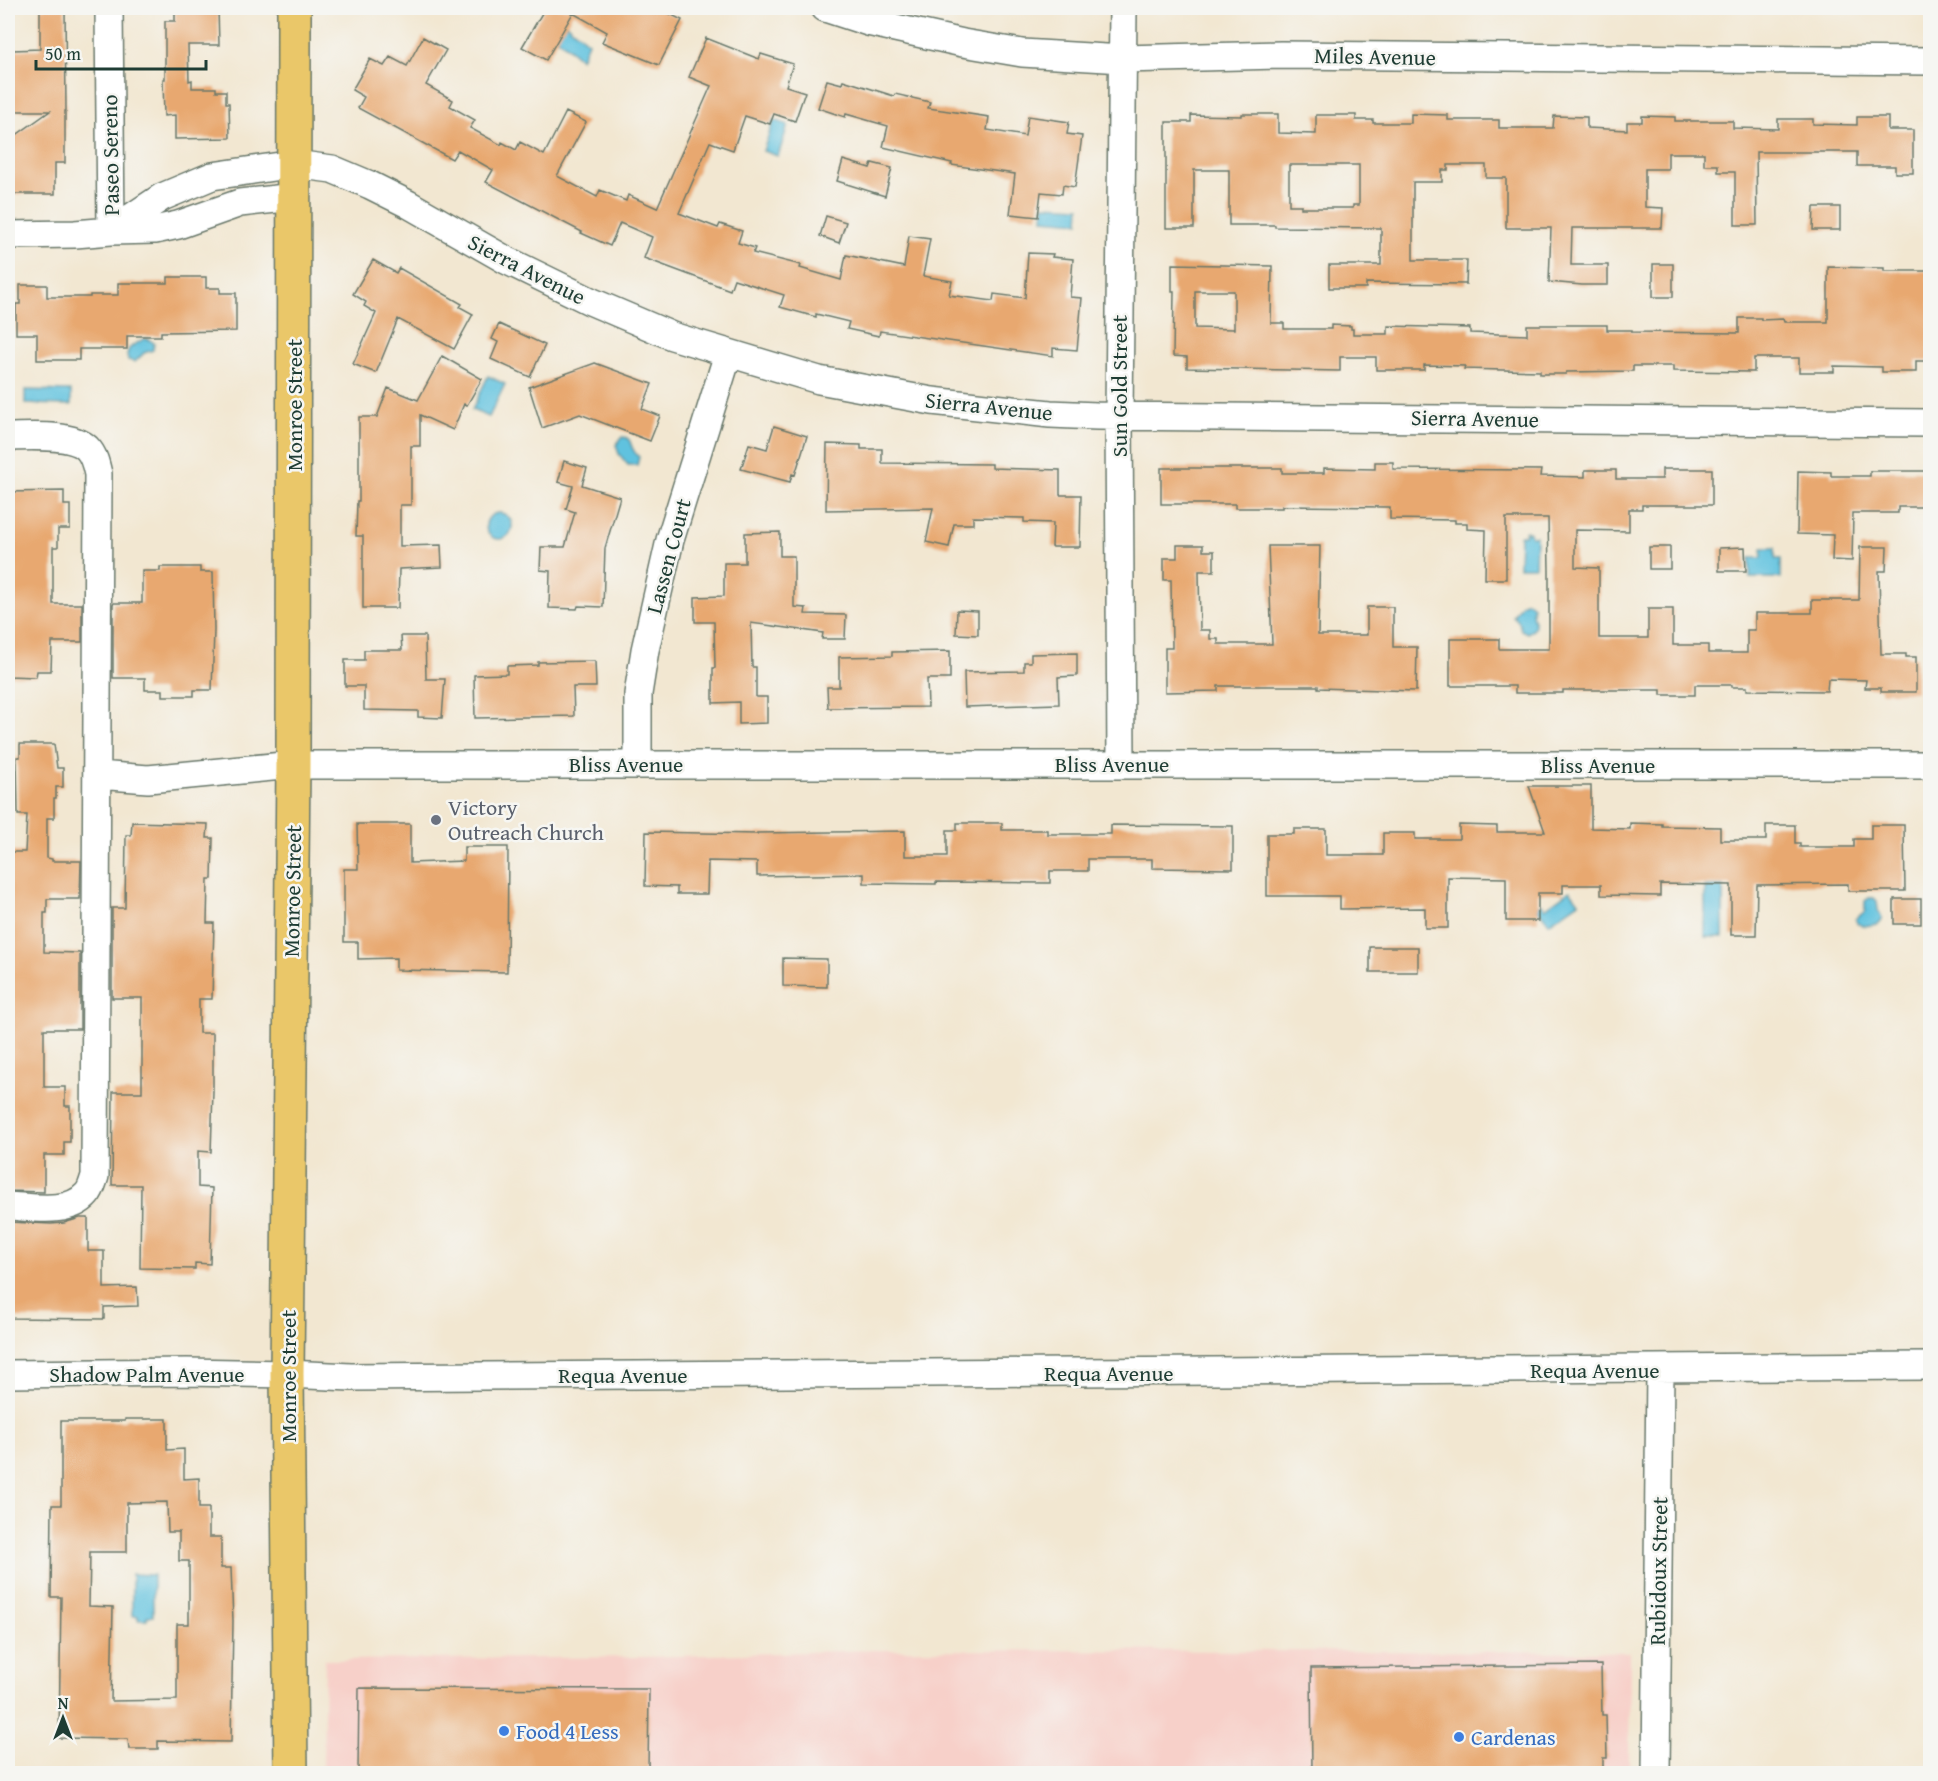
<svg xmlns="http://www.w3.org/2000/svg" width="1938" height="1781" font-family="'Gentium Book Plus',serif">
  <style>
    .built { fill: #f7d0c9 }
    .water { fill: #61c2df; stroke: #40808a; stroke-width: 1.5 }
    .building { fill: #e8a86f; fill-rule: evenodd }
    .lines { fill: none; stroke-linecap: round; stroke-linejoin: round }
    .minor-casing { stroke: #69786b; stroke-width: 30 }
    .major-casing { stroke: #69786b; stroke-width: 36 }
    .minor { stroke: #fff; stroke-width: 27 }
    .major { stroke: #eac769; stroke-width: 33 }
    .worship-dot { fill: #6b7280; stroke: #f6f6f2; stroke-width: 2 }
    .shop-dot { fill: #3f7fe0; stroke: #f6f6f2; stroke-width: 2 }
    .labels { text-anchor: middle; dominant-baseline: central; stroke-width: 5; stroke-linejoin: round; paint-order: stroke }
    .street-label { font-size: 22px; fill: #1f3d34; stroke: #f6f6f2 }
    .worship-label { font-size: 22px; fill: #5b616d; stroke: #f6f6f2; text-anchor: start }
    .shop-label { font-size: 22px; fill: #366cbe; stroke: #f6f6f2; text-anchor: start }
  </style>
  <rect width="100%" height="100%" fill="#f6f6f2"/>
  <filter id="ink" filterUnits="userSpaceOnUse"><feTurbulence type="fractalNoise" baseFrequency=".0167" numOctaves="2"/><feDisplacementMap in="SourceGraphic" scale="12" xChannelSelector="R" yChannelSelector="G"/><feConvolveMatrix kernelMatrix="1 2 1 2 8 2 1 2 1" color-interpolation-filters="sRGB"/></filter>
  <filter id="wash" filterUnits="userSpaceOnUse"><feTurbulence type="fractalNoise" baseFrequency=".008" numOctaves="4" result="noise"/><feDisplacementMap in="SourceGraphic" scale="24" xChannelSelector="R" yChannelSelector="G"/><feGaussianBlur stdDeviation="1.35" result="paint"/><feColorMatrix in="noise" values="0 0 0 0 0 0 0 0 0 0 0 0 0 0 0 0 0 1.4 0 .05"/><feComposite in="paint" operator="in"/></filter>
  <g filter="url(#wash)">
    <rect width="100%" height="100%" fill="#f2e7d1"/>
    <!-- built -->
    <path class="built" d="M 875,1650 L 1630,1652 L 1629,1773 L 323,1774 L 325,1660 L 644,1657 Z"/>
    <!-- water -->
    <path class="water" d="M 562,20 L 588,42 L 581,59 L 555,36 Z
      M 774,120 L 788,125 L 778,156 L 763,151 Z
      M 1044,205 L 1080,207 L 1079,222 L 1043,219 Z
      M 144,339 L 148,339 L 154,343 L 153,350 L 144,353 L 135,362 L 128,360 C 124,347 135,345 144,339 Z
      M 488,376 L 505,384 L 489,417 L 472,410 Z
      M 25,390 L 71,391 L 71,405 L 25,404 Z
      M 622,437 C 632,437 629,444 634,451 C 635,453 637,455 639,457 L 637,465 L 628,465 L 619,454 L 616,445 Z
      M486 526a13 13 0 1 1 26 0a13 13 0 1 1-26 0Z
      M 1525,531 L 1530,532 L 1531,536 L 1536,536 L 1535,567 L 1519,567 L 1520,535 L 1525,535 Z
      M 1762,548 L 1775,548 L 1775,559 L 1781,559 L 1781,578 L 1750,578 L 1750,558 L 1762,558 Z
      M 1527,601 L 1533,606 L 1532,615 L 1535,625 L 1533,630 L 1527,633 L 1521,630 L 1519,622 L 1513,616 L 1521,604 Z
      M 1705,887 L 1723,887 L 1723,937 L 1705,937 Z
      M 1570,890 L 1579,902 L 1549,923 L 1538,909 L 1538,906 L 1542,904 L 1545,908 Z
      M 1869,898 L 1874,898 L 1877,901 L 1878,910 L 1882,919 L 1877,924 L 1864,926 L 1857,923 L 1856,919 L 1865,911 L 1865,901 Z
      M 132,1574 L 153,1575 L 153,1616 L 147,1616 L 147,1620 L 138,1620 L 138,1616 L 132,1616 Z"/>
    <g id="blocks">
      <!-- building -->
      <path class="building" d="M 40,8 L 65,8 L 66,111 L 65,111 L 65,163 L 55,163 L 55,194 L 8,194 L 8,141 L 50,111 L 8,111 L 8,82 L 13,82 L 13,50 L 40,49 Z
        M 175,8 L 218,8 L 219,45 L 188,45 L 189,81 L 192,80 L 192,88 L 216,88 L 216,91 L 226,91 L 226,103 L 229,103 L 230,138 L 175,139 L 175,115 L 164,116 L 163,79 L 165,79 L 165,21 L 175,21 Z
        M 545,8 L 658,8 L 682,20 L 659,65 L 602,42 L 607,32 L 573,13 L 546,60 L 522,47 Z
        M 423,37 L 446,50 L 426,85 L 453,100 L 450,106 L 475,120 L 470,128 L 501,145 L 502,142 L 516,150 L 520,142 L 544,155 L 566,112 L 586,122 L 557,176 L 597,197 L 600,190 L 626,201 L 628,195 L 657,208 L 711,86 L 689,77 L 706,38 L 759,59 L 761,54 L 793,64 L 786,86 L 805,92 L 795,121 L 774,114 L 770,124 L 745,116 L 733,150 L 710,142 L 679,213 L 718,228 L 720,224 L 742,231 L 738,243 L 755,248 L 753,253 L 801,265 L 800,268 L 841,280 L 846,255 L 904,267 L 909,236 L 930,239 L 923,276 L 952,281 L 949,295 L 993,301 L 994,294 L 1025,298 L 1028,253 L 1053,254 L 1052,257 L 1073,259 L 1070,297 L 1082,298 L 1077,350 L 1053,348 L 1053,356 L 880,331 L 879,336 L 847,329 L 849,322 L 816,314 L 816,317 L 780,307 L 784,295 L 734,279 L 730,290 L 644,258 L 652,237 L 620,223 L 610,246 L 581,233 L 582,232 L 486,182 L 493,170 L 458,150 L 452,159 L 358,108 L 364,97 L 352,90 L 370,59 L 384,66 L 390,57 L 407,66 Z
        M 827,80 L 842,84 L 843,80 L 894,96 L 895,94 L 930,102 L 928,108 L 989,117 L 987,130 L 1025,136 L 1028,116 L 1069,122 L 1067,134 L 1082,136 L 1075,187 L 1063,185 L 1062,194 L 1041,192 L 1038,217 L 1010,214 L 1015,174 L 951,165 L 952,163 L 883,147 L 888,126 L 846,114 L 845,117 L 818,108 Z
        M 1242,114 L 1278,114 L 1278,133 L 1316,134 L 1316,115 L 1356,115 L 1356,120 L 1373,120 L 1373,123 L 1411,123 L 1411,114 L 1448,115 L 1448,120 L 1499,120 L 1499,128 L 1553,128 L 1554,116 L 1587,117 L 1587,128 L 1627,130 L 1627,122 L 1642,122 L 1642,116 L 1675,117 L 1675,121 L 1733,121 L 1733,128 L 1778,129 L 1778,119 L 1813,119 L 1813,124 L 1857,125 L 1857,117 L 1888,117 L 1888,130 L 1913,130 L 1913,173 L 1895,173 L 1895,166 L 1857,166 L 1857,152 L 1756,152 L 1757,225 L 1735,225 L 1735,172 L 1718,172 L 1718,165 L 1704,165 L 1704,153 L 1668,153 L 1668,169 L 1645,169 L 1645,207 L 1663,208 L 1662,228 L 1572,228 L 1571,265 L 1608,265 L 1608,285 L 1582,285 L 1549,282 L 1551,228 L 1506,228 L 1506,178 L 1486,178 L 1486,165 L 1448,165 L 1448,170 L 1442,170 L 1442,182 L 1413,182 L 1413,260 L 1467,260 L 1466,284 L 1366,283 L 1366,288 L 1329,288 L 1329,265 L 1381,265 L 1381,228 L 1275,227 L 1275,225 L 1229,225 L 1229,170 L 1194,170 L 1194,228 L 1166,228 L 1166,122 L 1191,122 L 1191,115 L 1242,116 ZM 1289,165 L 1359,165 L 1359,205 L 1353,205 L 1353,208 L 1301,208 L 1301,205 L 1289,205 Z
        M 843,160 L 870,168 L 872,163 L 892,168 L 885,196 L 837,181 Z
        M 1814,207 L 1840,207 L 1840,230 L 1813,230 Z
        M 826,216 L 846,222 L 839,243 L 820,236 Z
        M 373,260 L 396,273 L 399,268 L 462,304 L 460,307 L 473,314 L 454,349 L 398,319 L 376,373 L 353,364 L 376,313 L 364,306 L 366,302 L 353,294 Z
        M 1172,264 L 1272,266 L 1271,323 L 1284,323 L 1284,329 L 1331,329 L 1331,325 L 1351,326 L 1351,329 L 1353,329 L 1353,334 L 1388,334 L 1388,326 L 1470,328 L 1470,333 L 1527,335 L 1527,325 L 1607,325 L 1607,330 L 1632,330 L 1632,332 L 1739,333 L 1739,318 L 1761,318 L 1761,320 L 1783,319 L 1784,322 L 1828,322 L 1828,267 L 1884,268 L 1884,271 L 1928,271 L 1928,282 L 1930,282 L 1930,361 L 1916,361 L 1916,372 L 1882,372 L 1882,367 L 1834,366 L 1834,372 L 1799,372 L 1799,358 L 1754,358 L 1754,372 L 1673,371 L 1673,366 L 1633,366 L 1633,371 L 1566,372 L 1566,374 L 1540,374 L 1540,371 L 1464,369 L 1465,366 L 1424,365 L 1424,370 L 1376,370 L 1376,357 L 1340,357 L 1340,371 L 1187,368 L 1187,357 L 1173,356 L 1174,291 L 1172,291 ZM 1195,291 L 1234,291 L 1234,329 L 1195,328 Z
        M 1653,264 L 1673,264 L 1673,297 L 1653,297 Z
        M 168,277 L 206,277 L 206,288 L 220,288 L 220,293 L 236,293 L 236,331 L 161,332 L 161,336 L 127,336 L 127,349 L 79,349 L 79,360 L 37,360 L 37,334 L 16,334 L 16,304 L 20,304 L 20,285 L 47,285 L 47,297 L 90,297 L 90,295 L 118,295 L 118,283 L 168,283 Z
        M 499,324 L 545,345 L 530,377 L 491,359 L 498,342 L 492,339 Z
        M 442,356 L 482,379 L 467,405 L 464,404 L 453,430 L 420,415 L 420,446 L 411,446 L 411,505 L 400,505 L 400,546 L 441,545 L 442,567 L 399,569 L 398,608 L 363,608 L 363,536 L 356,536 L 357,501 L 359,501 L 359,417 L 377,417 L 388,388 L 418,400 Z
        M 595,363 L 652,384 L 642,409 L 660,416 L 650,441 L 580,414 L 542,428 L 529,387 Z
        M 774,426 L 807,436 L 795,475 L 792,474 L 790,482 L 741,469 L 749,444 L 767,449 Z
        M 827,444 L 861,445 L 861,449 L 882,449 L 882,463 L 992,464 L 992,468 L 1060,470 L 1060,495 L 1081,495 L 1080,547 L 1052,547 L 1053,523 L 1024,522 L 1024,518 L 973,517 L 973,524 L 954,524 L 949,547 L 926,542 L 933,508 L 826,510 Z
        M 564,461 L 587,468 L 582,485 L 620,497 L 605,548 L 603,607 L 578,606 L 577,609 L 549,608 L 550,571 L 540,570 L 541,547 L 565,547 L 575,512 L 566,509 L 573,486 L 558,482 Z
        M 1375,462 L 1393,462 L 1393,469 L 1541,470 L 1540,476 L 1585,477 L 1585,470 L 1616,470 L 1616,479 L 1662,479 L 1662,469 L 1712,469 L 1712,505 L 1642,505 L 1642,509 L 1629,509 L 1629,531 L 1575,530 L 1575,567 L 1599,568 L 1599,638 L 1648,638 L 1648,609 L 1673,609 L 1673,645 L 1708,645 L 1708,653 L 1747,653 L 1747,630 L 1755,630 L 1755,613 L 1812,613 L 1812,600 L 1859,600 L 1860,547 L 1887,547 L 1886,571 L 1879,571 L 1881,654 L 1906,654 L 1906,657 L 1916,657 L 1916,692 L 1881,692 L 1881,688 L 1865,688 L 1866,680 L 1828,679 L 1827,691 L 1747,690 L 1747,687 L 1732,687 L 1732,685 L 1695,685 L 1695,695 L 1661,695 L 1661,690 L 1563,690 L 1563,693 L 1515,693 L 1515,686 L 1450,686 L 1450,639 L 1499,639 L 1499,649 L 1549,649 L 1549,571 L 1548,518 L 1506,518 L 1506,579 L 1485,579 L 1486,530 L 1467,529 L 1467,523 L 1455,523 L 1455,520 L 1390,519 L 1390,507 L 1282,506 L 1282,508 L 1235,508 L 1235,504 L 1161,504 L 1161,468 L 1282,468 L 1282,473 L 1324,473 L 1324,468 L 1375,469 Z
        M 1798,471 L 1831,472 L 1831,476 L 1870,476 L 1870,471 L 1927,471 L 1927,507 L 1898,507 L 1898,513 L 1853,513 L 1852,561 L 1832,560 L 1833,535 L 1797,534 Z
        M 64,491 L 64,505 L 70,505 L 70,529 L 58,529 L 58,547 L 53,547 L 53,604 L 82,604 L 82,642 L 52,642 L 51,671 L 37,671 L 36,677 L 8,676 L 8,492 Z
        M 780,532 L 780,556 L 794,556 L 794,607 L 806,608 L 805,614 L 846,615 L 845,639 L 822,639 L 823,633 L 751,623 L 752,667 L 756,667 L 756,697 L 767,697 L 767,723 L 739,724 L 739,702 L 713,703 L 713,668 L 715,668 L 714,622 L 695,622 L 695,597 L 724,596 L 724,563 L 745,563 L 745,533 Z
        M 1177,545 L 1203,545 L 1203,551 L 1214,551 L 1214,571 L 1199,571 L 1200,630 L 1210,630 L 1210,639 L 1218,639 L 1218,644 L 1272,644 L 1268,546 L 1320,546 L 1318,635 L 1367,635 L 1367,607 L 1393,607 L 1393,647 L 1417,647 L 1416,691 L 1318,688 L 1318,686 L 1218,686 L 1218,691 L 1165,692 L 1165,648 L 1172,648 L 1171,580 L 1164,580 L 1164,558 L 1177,558 Z
        M 1649,547 L 1670,547 L 1670,569 L 1649,569 Z
        M 1745,547 L 1746,571 L 1719,571 L 1719,548 Z
        M 160,567 L 200,567 L 200,572 L 213,572 L 214,630 L 212,690 L 194,690 L 194,696 L 163,696 L 163,690 L 145,690 L 145,678 L 113,678 L 113,604 L 114,603 L 142,603 L 142,571 L 160,571 Z
        M 957,610 L 978,611 L 978,635 L 956,634 Z
        M 401,636 L 425,636 L 426,679 L 445,679 L 442,718 L 418,717 L 418,711 L 364,710 L 364,686 L 345,686 L 345,660 L 364,660 L 364,650 L 402,650 Z
        M 950,651 L 950,679 L 927,679 L 928,707 L 828,708 L 827,687 L 839,687 L 839,657 L 892,656 L 892,652 Z
        M 1077,653 L 1077,676 L 1058,677 L 1059,704 L 965,707 L 964,672 L 1024,671 L 1024,662 L 1031,662 L 1031,654 Z
        M 595,661 L 596,687 L 573,687 L 574,716 L 475,718 L 474,675 L 507,674 L 507,666 L 538,665 L 538,662 Z
        M 20,744 L 54,744 L 57,768 L 63,768 L 63,787 L 56,787 L 56,798 L 54,798 L 54,818 L 47,818 L 47,858 L 52,859 L 52,861 L 81,861 L 80,899 L 47,899 L 47,913 L 44,913 L 44,952 L 80,953 L 80,1029 L 44,1029 L 44,1087 L 65,1087 L 65,1106 L 70,1106 L 70,1142 L 64,1142 L 64,1155 L 44,1155 L 44,1192 L 8,1191 L 8,1104 L 9,1104 L 10,1063 L 8,1063 L 8,852 L 25,852 L 27,815 L 18,815 L 17,757 L 20,757 Z
        M 1529,786 L 1591,786 L 1591,828 L 1630,829 L 1630,823 L 1662,824 L 1662,826 L 1720,827 L 1720,840 L 1766,840 L 1766,825 L 1795,825 L 1795,843 L 1800,843 L 1800,847 L 1854,847 L 1854,839 L 1871,839 L 1871,825 L 1904,825 L 1905,891 L 1848,891 L 1848,884 L 1757,885 L 1756,935 L 1731,935 L 1731,885 L 1660,884 L 1660,896 L 1601,895 L 1601,885 L 1563,885 L 1563,893 L 1538,893 L 1538,921 L 1506,921 L 1506,878 L 1448,877 L 1448,928 L 1425,928 L 1425,908 L 1340,909 L 1340,896 L 1267,896 L 1267,834 L 1294,834 L 1294,829 L 1326,829 L 1326,855 L 1383,855 L 1383,833 L 1415,833 L 1415,839 L 1459,839 L 1459,825 L 1497,826 L 1497,832 L 1545,832 Z
        M 132,822 L 208,824 L 207,838 L 213,838 L 212,879 L 208,879 L 207,923 L 214,923 L 212,999 L 199,999 L 199,1033 L 213,1033 L 213,1091 L 211,1152 L 198,1151 L 198,1187 L 212,1188 L 210,1264 L 195,1263 L 195,1269 L 140,1268 L 141,1185 L 112,1185 L 113,1092 L 142,1092 L 142,998 L 112,998 L 112,908 L 125,908 L 126,835 L 131,835 Z
        M 957,823 L 1002,823 L 1002,830 L 1047,830 L 1047,834 L 1111,834 L 1111,825 L 1233,826 L 1233,869 L 1152,868 L 1152,859 L 1088,859 L 1088,871 L 1050,871 L 1050,883 L 936,882 L 936,884 L 864,883 L 864,874 L 757,876 L 757,862 L 708,861 L 707,894 L 677,894 L 677,887 L 645,886 L 646,832 L 757,834 L 757,833 L 905,831 L 905,856 L 947,856 L 947,830 L 957,830 Z
        M 357,824 L 410,824 L 410,863 L 464,861 L 464,847 L 508,847 L 507,972 L 396,970 L 396,958 L 358,959 L 358,942 L 344,942 L 344,869 L 358,869 Z
        M 1894,899 L 1921,899 L 1921,924 L 1894,924 Z
        M 1370,947 L 1418,947 L 1418,972 L 1370,972 Z
        M 783,958 L 827,959 L 827,987 L 783,986 Z
        M 80,1218 L 88,1218 L 88,1251 L 104,1251 L 104,1288 L 137,1287 L 138,1306 L 104,1307 L 104,1319 L 8,1318 L 8,1222 L 51,1224 L 64,1223 Z
        M 125,1419 L 167,1419 L 167,1450 L 184,1449 L 184,1479 L 199,1478 L 199,1508 L 209,1508 L 209,1537 L 221,1537 L 221,1568 L 231,1568 L 233,1621 L 231,1742 L 158,1741 L 158,1749 L 129,1749 L 128,1739 L 59,1738 L 61,1597 L 51,1597 L 52,1505 L 61,1505 L 61,1421 L 125,1421 ZM 167,1502 L 168,1532 L 179,1532 L 179,1561 L 189,1561 L 189,1624 L 177,1624 L 177,1700 L 111,1701 L 113,1607 L 89,1606 L 90,1552 L 127,1552 L 127,1503 Z
        M 1601,1665 L 1602,1715 L 1606,1715 L 1607,1758 L 1603,1758 L 1603,1773 L 1312,1773 L 1311,1668 Z
        M 359,1688 L 649,1689 L 648,1773 L 358,1773 Z"/>
    </g>
  </g>
  <g filter="url(#ink)">
    <use href="#blocks" fill-opacity="0" stroke="#69786b" stroke-width="1.5"/>
    <g class="lines">
      <!-- minor casing -->
      <g class="minor-casing">
        <path id="minor" d="M 109,8 L 111,231
          M 825,8 L 868,22 L 963,43 L 1022,53 L 1123,59 L 1281,55 L 1930,61
          M 111,231 L 162,197 L 212,176 L 294,164 L 332,169 L 370,185 L 408,204 L 506,260 L 590,301 L 672,336 L 819,380 L 932,401 L 1050,414 L 1097,416 L 1930,423
          M 8,235 L 75,234 L 111,231 L 155,230 L 178,225 L 240,203 L 294,197
          M 8,437 C 28,437 71,433 87,448 C 94,455 96,465 98,474 L 95,1176 C 93,1182 91,1190 87,1194 C 69,1215 32,1207 8,1206
          M 638,764 L 638,694 L 645,650 L 670,540 L 728,354
          M 1121,764 L 1119,415 L 1123,8
          M 98,775 L 148,779 L 293,765 L 1930,765
          M 8,1374 L 187,1372 L 287,1374 L 351,1377 L 1930,1366
          M 1656,1774 L 1660,1369"/>
      </g>
      <!-- major casing -->
      <g class="major-casing">
        <path id="major" d="M 291,1774 L 287,1374 L 293,765 L 294,8"/>
      </g>
      <!-- minor -->
      <use href="#minor" class="minor"/>
      <!-- major -->
      <use href="#major" class="major"/>
    </g>
  </g>
  <!-- markers -->
  <circle class="worship-dot" cx="436" cy="820" r="6"/>
  <g class="shop-dot">
    <circle cx="504" cy="1731" r="6"/>
    <circle cx="1459" cy="1737" r="6"/>
  </g>
  <g class="labels">
    <!-- street labels -->
    <g class="street-label">
      <text transform="translate(1375 56) rotate(1)">Miles Avenue</text>
      <text transform="translate(110 155) rotate(-91)">Paseo Sereno</text>
      <text transform="translate(527 269) rotate(27)">Sierra Avenue</text>
      <text transform="translate(1119 386) rotate(-90)">Sun Gold Street</text>
      <text transform="translate(294 405) rotate(-90)">Monroe Street</text>
      <text transform="translate(989 406) rotate(6)">Sierra Avenue</text>
      <text transform="translate(1475 418) rotate(1)">Sierra Avenue</text>
      <text transform="translate(668 556) rotate(-75)">Lassen Court</text>
      <text x="626" y="764">Bliss Avenue</text>
      <text x="1112" y="764">Bliss Avenue</text>
      <text x="1598" y="765">Bliss Avenue</text>
      <text transform="translate(292 891) rotate(-89)">Monroe Street</text>
      <text x="1595" y="1370">Requa Avenue</text>
      <text x="1109" y="1373">Requa Avenue</text>
      <text x="147" y="1374">Shadow Palm Avenue</text>
      <text x="623" y="1375">Requa Avenue</text>
      <text transform="translate(288 1376) rotate(-90)">Monroe Street</text>
      <text transform="translate(1658 1571) rotate(-89)">Rubidoux Street</text>
    </g>
    <!-- worship labels -->
    <g class="worship-label">
      <text x="448" y="807">Victory<tspan x="448" dy="25">Outreach Church</tspan></text>
    </g>
    <!-- shop labels -->
    <g class="shop-label">
      <text x="516" y="1731">Food 4 Less</text>
      <text x="1471" y="1737">Cardenas</text>
    </g>
  </g>
  <!-- margin -->
  <rect width="1938" height="1781" fill="none" stroke="#f6f6f2" stroke-width="30"/>
  <!-- north arrow -->
  <g transform="translate(63 1718)" stroke="#f6f6f2" stroke-width="4.5" paint-order="stroke">
  <path d="M0-4.5L10 22L0 15L-10 22Z" fill="#1f3d34"/>
  <text y="-9" font-size="16" font-weight="bold" text-anchor="middle" fill="#1f3d34">N</text>
  </g>
  <!-- scale -->
  <path d="M36 60v9h170v-9" fill="none" stroke="#1f3d34" stroke-width="3"/>
  <text x="45" y="60" font-size="18" fill="#1f3d34" stroke="#f6f6f2" stroke-width="4.5" paint-order="stroke">50 m</text>
</svg>
